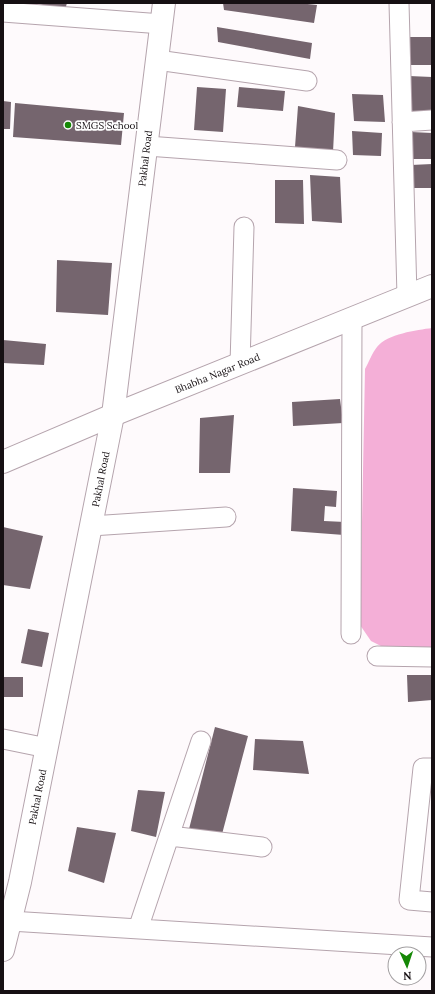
<svg xmlns="http://www.w3.org/2000/svg" width="435" height="994" font-family="Lora,serif">
  <style>
    .green { fill: #f4afd7 }
    .building { fill: #75656e }
    .lines { fill: none; stroke-linecap: round; stroke-linejoin: round }
    .street-casing { stroke: #b5a4ad; stroke-width: 21 }
    .secondary-casing { stroke: #b5a4ad; stroke-width: 24 }
    .street { stroke: #fff; stroke-width: 19 }
    .secondary { stroke: #fff; stroke-width: 22 }
    .poi-dot { fill: #158806; stroke: #fff; stroke-width: 1.5 }
    .labels { text-anchor: middle; dominant-baseline: central; stroke-width: 3.5; stroke-linejoin: round; paint-order: stroke }
    .poi-label { font-size: 10px; fill: #161013; stroke: #fff; text-anchor: start }
    .street-label { font-size: 10px; fill: #161013; stroke: #fff }
  </style>
  <rect width="100%" height="100%" fill="#fefafc"/>
  <!-- green -->
  <path class="green" d="M 432,328 L 432,647 L 428,648 L 387,649 L 371,641 L 360,625 L 365,369 C 369,362 372,353 377,347 C 387,334 417,330 432,328 Z"/>
  <!-- building -->
  <path class="building" d="M 34,3 L 67,3 L 65,10 Z
    M 223,3 L 298,3 L 317,5 L 314,23 L 224,10 Z
    M 217,27 L 312,43 L 310,59 L 218,42 Z
    M 403,37 L 432,37 L 432,65 L 403,65 Z
    M 409,76 L 432,77 L 432,114 L 409,115 Z
    M 197,87 L 226,89 L 223,132 L 194,130 Z
    M 239,87 L 285,91 L 283,111 L 237,107 Z
    M 352,94 L 383,95 L 385,122 L 354,121 Z
    M 3,101 L 11,102 L 10,129 L 3,129 Z
    M 15,103 L 124,113 L 121,145 L 13,137 Z
    M 298,106 L 335,113 L 333,152 L 295,147 Z
    M 352,131 L 382,133 L 381,156 L 353,155 Z
    M 411,132 L 432,133 L 432,159 L 409,159 Z
    M 432,164 L 432,188 L 412,188 L 411,165 Z
    M 310,175 L 340,177 L 342,223 L 312,221 Z
    M 275,180 L 303,180 L 304,224 L 275,223 Z
    M 57,260 L 112,263 L 108,315 L 56,312 Z
    M 3,340 L 46,344 L 44,365 L 3,363 Z
    M 340,399 L 343,423 L 293,426 L 292,402 Z
    M 234,415 L 230,473 L 199,473 L 200,418 Z
    M 293,488 L 337,491 L 336,507 L 325,506 L 324,521 L 345,522 L 344,535 L 291,531 Z
    M 3,527 L 43,536 L 30,589 L 3,585 Z
    M 28,629 L 49,633 L 42,667 L 21,663 Z
    M 407,675 L 432,675 L 432,700 L 408,702 Z
    M 4,677 L 23,677 L 23,697 L 4,697 Z
    M 215,727 L 248,736 L 221,838 L 189,829 Z
    M 255,739 L 303,741 L 309,774 L 253,770 Z
    M 138,790 L 165,792 L 156,837 L 131,831 Z
    M 77,827 L 116,833 L 104,883 L 68,871 Z"/>
  <g class="lines">
    <!-- street casing -->
    <g class="street-casing">
      <path id="street" d="M 399,3 L 407,296
        M 3,12 L 162,24
        M 157,60 L 307,81
        M 402,122 L 432,120
        M 147,146 L 337,160
        M 240,364 L 244,227
        M 91,526 L 226,517
        M 351,634 L 352,319
        M 377,656 L 432,657
        M 3,739 L 47,748
        M 432,768 L 423,768 L 409,900 L 432,902
        M 170,836 L 262,847
        M 10,921 L 432,947
        M 138,929 L 201,741"/>
    </g>
    <!-- secondary casing -->
    <g class="secondary-casing">
      <g id="secondary">
        <path id="s1" d="M 3,462 L 113,415 L 432,286"/>
        <path id="s2" d="M 3,950 L 20,882 L 113,415 L 164,3"/>
      </g>
    </g>
    <!-- street -->
    <use href="#street" class="street"/>
    <!-- secondary -->
    <use href="#secondary" class="secondary"/>
  </g>
  <!-- markers -->
  <circle class="poi-dot" cx="68" cy="125" r="4"/>
  <g class="labels">
    <!-- poi labels -->
    <g class="poi-label">
      <text x="76" y="125">SMGS School</text>
    </g>
    <!-- street labels -->
    <g class="street-label">
      <text stroke="none"><textPath href="#s2" startOffset="805">Pakhal Road</textPath></text>
      <text stroke="none"><textPath href="#s1" startOffset="232">Bhabha Nagar Road</textPath></text>
      <text stroke="none"><textPath href="#s2" startOffset="481">Pakhal Road</textPath></text>
      <text stroke="none"><textPath href="#s2" startOffset="157">Pakhal Road</textPath></text>
    </g>
  </g>
  <!-- border -->
  <rect width="435" height="994" fill="none" stroke="#161013" stroke-width="8"/>
  <!-- north arrow -->
  <g transform="translate(407 966) rotate(177)"><circle r="19" fill="#ffffff" stroke="#a29fa1"/>
  <path d="M0-3L7 15L0 10L-7 15Z" fill="#158806"/>
  <text y="-6" font-size="11" font-weight="bold" text-anchor="middle" fill="#161013">N</text>
  </g>
</svg>
